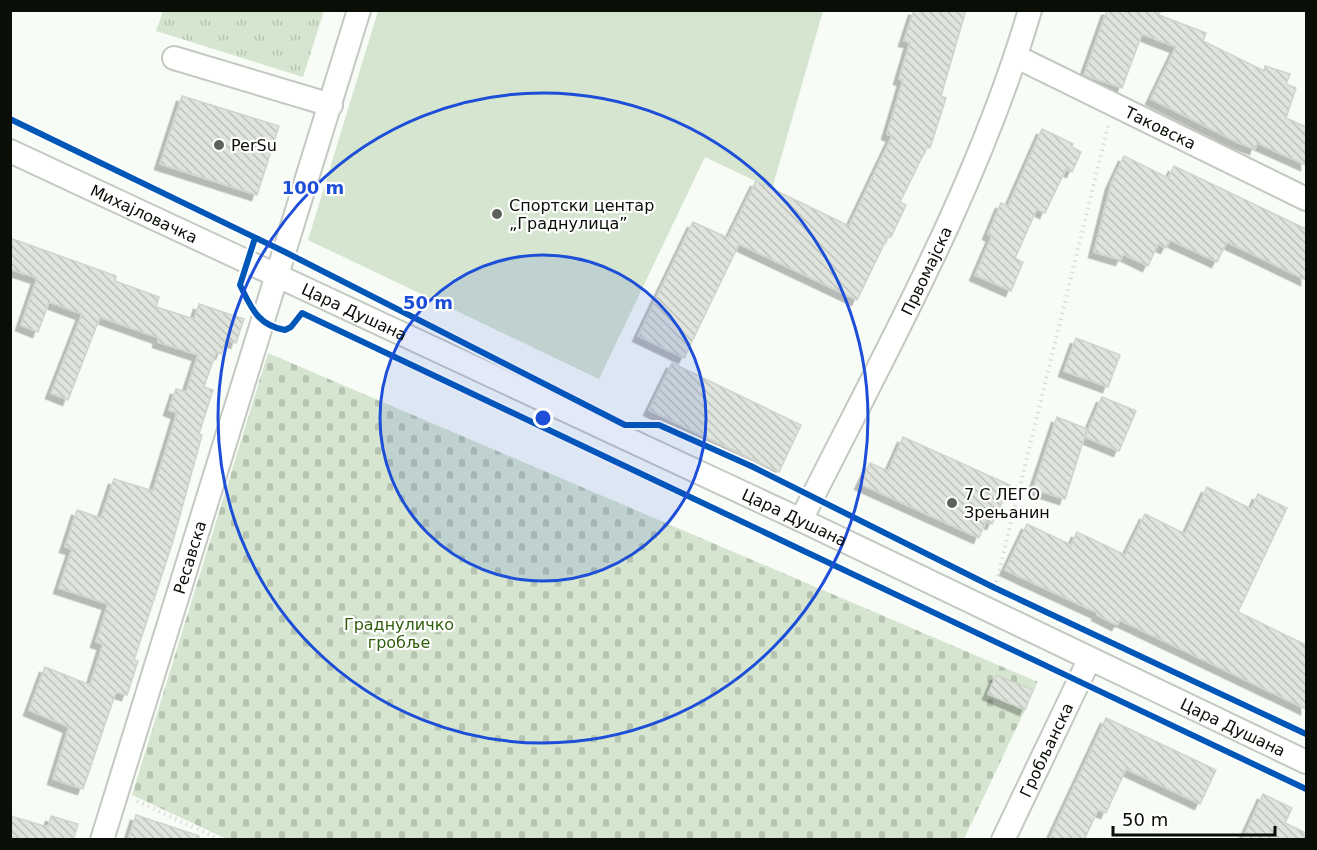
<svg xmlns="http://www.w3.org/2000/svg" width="1317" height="850" font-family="'DejaVu Sans',sans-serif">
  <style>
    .grass { fill: url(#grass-tufts) }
    .cemetery { fill: url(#cemetery-stones) }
    .pitch { fill: #d5e5cf }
    .building { fill: url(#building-back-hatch); stroke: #cfd5cd; stroke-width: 1.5; filter: url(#shadow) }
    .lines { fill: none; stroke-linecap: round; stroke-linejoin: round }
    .minor-casing { stroke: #c3c9c1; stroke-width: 26 }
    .path { stroke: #dcdddb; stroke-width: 4; stroke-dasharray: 1.5 4.5; stroke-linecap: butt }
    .minor { stroke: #fefffe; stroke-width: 22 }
    .cycleway-casing { stroke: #fff; stroke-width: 10 }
    .cycleway { stroke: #0057b8; stroke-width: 6 }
    .ring { fill: none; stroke: #1d4ed8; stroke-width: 3 }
    .poi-dot { fill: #5d625a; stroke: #fff; stroke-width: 2 }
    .labels { text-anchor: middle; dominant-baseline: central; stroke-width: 4.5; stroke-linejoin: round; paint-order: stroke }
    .street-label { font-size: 16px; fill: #090f06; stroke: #fff }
    .poi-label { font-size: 16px; fill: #090f06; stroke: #fff; text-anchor: start }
    .park-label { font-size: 16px; fill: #2f5e0d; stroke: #fff }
    .centre { fill: #1d4ed8; stroke: #fff; stroke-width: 3 }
    .ring-label { font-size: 18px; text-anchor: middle; font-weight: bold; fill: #1d4ed8; stroke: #fff; stroke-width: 4.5; stroke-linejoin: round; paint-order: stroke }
  </style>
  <defs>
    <pattern id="grass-tufts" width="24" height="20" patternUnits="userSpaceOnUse" patternTransform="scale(1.5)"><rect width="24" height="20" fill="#d5e5cf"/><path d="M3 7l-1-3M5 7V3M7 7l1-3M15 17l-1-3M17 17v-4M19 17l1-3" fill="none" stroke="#b6c3b0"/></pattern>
    <pattern id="cemetery-stones" width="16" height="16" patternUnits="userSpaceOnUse" patternTransform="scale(1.5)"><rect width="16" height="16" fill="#d5e5cf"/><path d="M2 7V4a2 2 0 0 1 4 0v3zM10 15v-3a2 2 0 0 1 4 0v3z" fill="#b6c3b0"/></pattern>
    <pattern id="building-back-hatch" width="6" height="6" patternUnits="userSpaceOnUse" patternTransform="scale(1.5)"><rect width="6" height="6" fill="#dfe4dd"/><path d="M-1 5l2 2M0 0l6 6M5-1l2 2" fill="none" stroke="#bec2bc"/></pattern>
    <filter id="shadow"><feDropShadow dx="-5.5" dy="5.5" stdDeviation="0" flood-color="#0004"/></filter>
  </defs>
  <rect width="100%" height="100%" fill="#f8fcf7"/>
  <!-- grass -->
  <path class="grass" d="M 163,11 L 163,10 L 324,11 L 303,77 L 156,31 Z"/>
  <!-- cemetery -->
  <path class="cemetery" d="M 268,353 L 1038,682 L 964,839 L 229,840 L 132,795 Z"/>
  <!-- pitch -->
  <path class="pitch" d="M 378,11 L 823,11 L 772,189 L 705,157 L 599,379 L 308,240 Z"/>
  <!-- building -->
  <path class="building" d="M 914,10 L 966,10 L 941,96 L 946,98 L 930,148 L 927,147 L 900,202 L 906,205 L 891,237 L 888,236 L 857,300 L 739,244 L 684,358 L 638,336 L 693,222 L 728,238 L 756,181 L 849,226 L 892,136 L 887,134 L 903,80 L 899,79 L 910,42 L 904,41 Z
    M 1107,10 L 1161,10 L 1159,15 L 1206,33 L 1203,41 L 1264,71 L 1265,66 L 1290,74 L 1286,84 L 1296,88 L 1286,118 L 1306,127 L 1306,165 L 1257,143 L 1255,149 L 1239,143 L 1151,99 L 1176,47 L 1142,34 L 1122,88 L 1084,75 Z
    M 182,96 L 279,126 L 257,195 L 160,164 Z
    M 1042,129 L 1073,144 L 1072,147 L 1081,152 L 1072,172 L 1066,169 L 1045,213 L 1037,209 L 1015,258 L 1023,262 L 1011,291 L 975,275 L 992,236 L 988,234 L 1001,203 L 1008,206 Z
    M 1124,156 L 1168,178 L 1174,166 L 1306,229 L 1306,280 L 1227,242 L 1217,262 L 1170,240 L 1166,248 L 1158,244 L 1148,266 L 1123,254 L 1121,260 L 1094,252 L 1111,184 Z
    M 10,238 L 116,276 L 115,281 L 159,297 L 156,307 L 194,319 L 199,304 L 244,319 L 236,343 L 226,339 L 221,354 L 216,352 L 204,387 L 213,390 L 199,434 L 202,435 L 173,541 L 134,660 L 138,661 L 127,695 L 116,692 L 83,789 L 53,779 L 69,727 L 29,710 L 45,667 L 90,685 L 103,644 L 96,642 L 108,604 L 59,588 L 72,549 L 65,547 L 77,510 L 101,518 L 114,479 L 153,491 L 177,413 L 169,410 L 176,389 L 186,392 L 198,355 L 158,342 L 159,338 L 100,317 L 68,400 L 51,393 L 82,314 L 49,302 L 38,332 L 21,325 L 37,278 L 10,269 Z
    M 1076,338 L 1120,355 L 1108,387 L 1064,371 Z
    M 672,363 L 801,425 L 779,472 L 649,410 Z
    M 1102,397 L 1136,411 L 1119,451 L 1085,437 Z
    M 1057,417 L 1087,429 L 1065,499 L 1033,489 Z
    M 903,437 L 1010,485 L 992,524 L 986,521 L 979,538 L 860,484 L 870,463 L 888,471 Z
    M 1207,487 L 1251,509 L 1258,494 L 1287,508 L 1238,612 L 1306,645 L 1306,709 L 1120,620 L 1117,625 L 1097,615 L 1098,613 L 1005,570 L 1027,524 L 1071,545 L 1077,532 L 1125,555 L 1145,514 L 1185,534 Z
    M 996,675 L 1033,690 L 1025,710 L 988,694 Z
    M 1106,718 L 1216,770 L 1200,804 L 1126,769 L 1106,813 L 1098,810 L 1084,840 L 1049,840 Z
    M 1263,794 L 1292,808 L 1285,823 L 1306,833 L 1306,840 L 1242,840 Z
    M 136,815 L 199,836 L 198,840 L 128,840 Z
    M 10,816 L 48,827 L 51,816 L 78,824 L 73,840 L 23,840 L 10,836 Z"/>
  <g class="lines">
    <!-- minor casing -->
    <g class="minor-casing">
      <g id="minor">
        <path id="s1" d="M 1017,57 L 1306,199"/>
        <path d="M 174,58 L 331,105"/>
        <path id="s2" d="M 10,151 L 801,520 L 1306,762"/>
        <path id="s3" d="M 801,520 C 884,354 977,190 1030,10"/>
        <path id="s4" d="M 102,840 L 359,10"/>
        <path id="s5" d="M 1003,840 L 1089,660"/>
      </g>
    </g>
    <!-- path -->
    <path class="path" d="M 995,588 L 1108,126
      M 137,801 L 221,840"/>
    <!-- minor -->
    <use href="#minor" class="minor"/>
    <!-- cycleway casing -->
    <g class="cycleway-casing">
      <path id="cycleway" d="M 10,119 L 285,252 L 625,425 L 659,425 L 751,466 L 995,588 L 1306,734
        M 255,238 L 240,285 C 251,307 257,325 285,330 L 291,327 L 302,313 L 1306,789"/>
    </g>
    <!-- cycleway -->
    <use href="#cycleway" class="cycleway"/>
  </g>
  <!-- distance rings -->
  <circle cx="543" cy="418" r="163" fill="#1d4ed8" fill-opacity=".12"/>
  <g class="ring">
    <circle cx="543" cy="418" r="163"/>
    <circle cx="543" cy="418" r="325"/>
  </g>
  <!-- markers -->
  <g class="poi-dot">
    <circle cx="219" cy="145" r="6"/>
    <circle cx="497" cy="214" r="6"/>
    <circle cx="952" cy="503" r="6"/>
  </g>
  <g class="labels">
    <!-- street labels -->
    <g class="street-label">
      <text stroke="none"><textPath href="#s1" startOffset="160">Таковска</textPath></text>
      <text stroke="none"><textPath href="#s2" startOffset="148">Михајловачка</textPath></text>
      <text stroke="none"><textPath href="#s3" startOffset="279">Првомајска</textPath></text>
      <text stroke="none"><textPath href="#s2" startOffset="380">Цара Душана</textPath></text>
      <text stroke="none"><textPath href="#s2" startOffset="866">Цара Душана</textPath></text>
      <text stroke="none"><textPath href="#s4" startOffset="296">Ресавска</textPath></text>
      <text stroke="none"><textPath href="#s2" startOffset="1352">Цара Душана</textPath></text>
      <text stroke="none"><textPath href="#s5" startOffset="100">Гробљанска</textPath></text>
    </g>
    <!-- poi labels -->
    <g class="poi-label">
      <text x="231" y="145">PerSu</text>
      <text x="509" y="205">Спортски центар<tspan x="509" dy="18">„Граднулица”</tspan></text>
      <text x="964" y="494">7 С ЛЕГО<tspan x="964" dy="18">Зрењанин</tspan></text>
    </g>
    <!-- park labels -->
    <g class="park-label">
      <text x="399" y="624">Граднуличко<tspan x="399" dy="18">гробље</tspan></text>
    </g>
  </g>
  <circle cx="543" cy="418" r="9" class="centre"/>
  <g class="ring-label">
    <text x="313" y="194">100 m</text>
    <text x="428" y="309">50 m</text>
  </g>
  <!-- border -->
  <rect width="1317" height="850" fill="none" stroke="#090f06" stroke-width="24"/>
  <!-- scale -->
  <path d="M1113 826v9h162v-9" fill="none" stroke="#090f06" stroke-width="3"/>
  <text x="1122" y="826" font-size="18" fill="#090f06" stroke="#ffffff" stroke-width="4.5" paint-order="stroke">50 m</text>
</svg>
